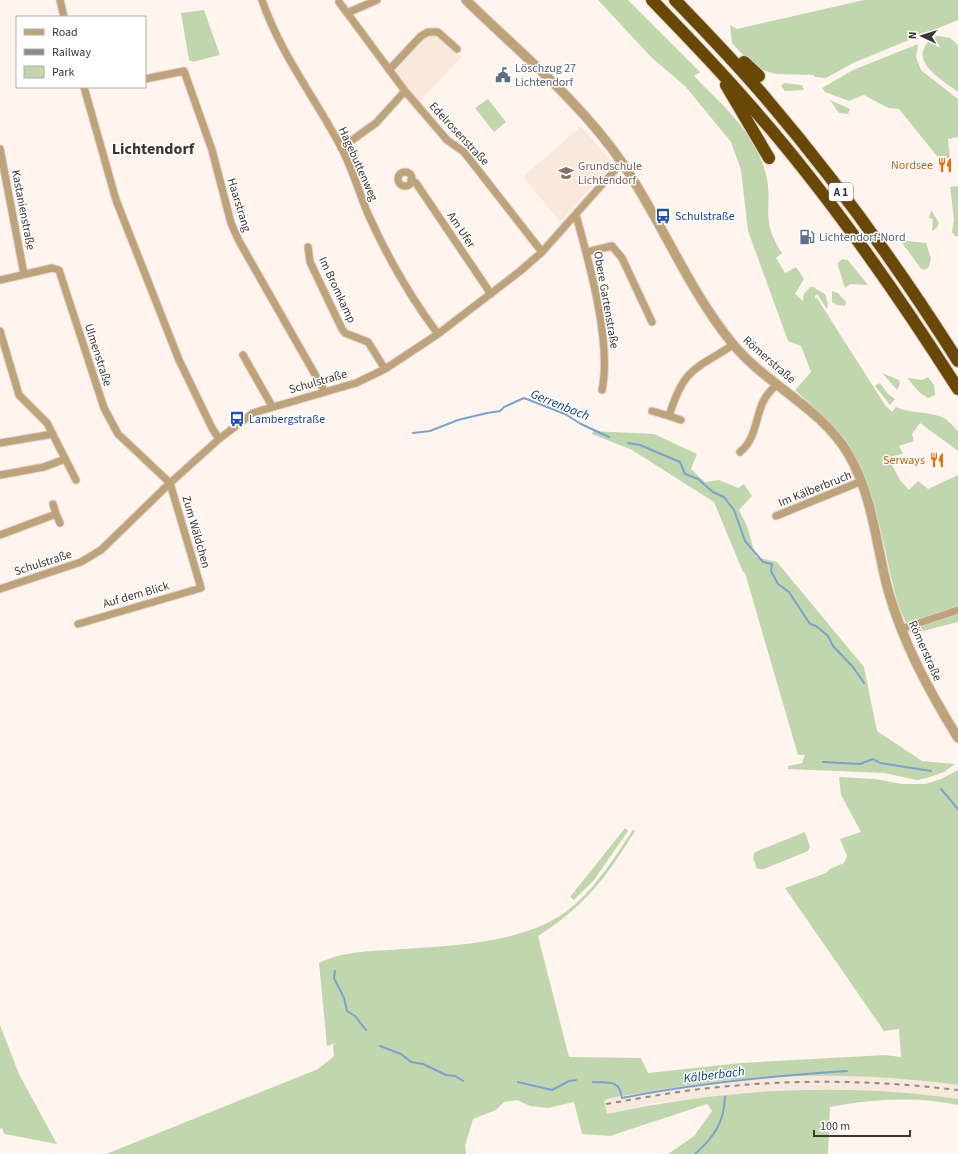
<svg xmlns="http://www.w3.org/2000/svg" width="958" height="1154" font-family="'Source Sans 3',sans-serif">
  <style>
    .built { fill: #f9e9dd }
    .green { fill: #c0d7ae }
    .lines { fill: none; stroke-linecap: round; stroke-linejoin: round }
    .stream { stroke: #79a2d2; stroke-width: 2 }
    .minor-casing { stroke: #dcd3cc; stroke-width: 9 }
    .tertiary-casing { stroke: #dcd3cc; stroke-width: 11 }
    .motorway-casing { stroke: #dcd3cc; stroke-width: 14 }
    .minor { stroke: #bea279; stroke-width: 7 }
    .tertiary { stroke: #bea279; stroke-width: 9 }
    .motorway { stroke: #694705; stroke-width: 12 }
    .rail { stroke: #918a86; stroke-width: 2; stroke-dasharray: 5 5; stroke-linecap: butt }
    .labels { text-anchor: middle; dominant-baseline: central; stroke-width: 3; stroke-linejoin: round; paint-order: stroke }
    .shield { fill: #fff; stroke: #757270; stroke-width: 1 }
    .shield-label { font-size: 11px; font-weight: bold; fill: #3a3633 }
    .service-label { font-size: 12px; fill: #4e5e75; stroke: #fff; text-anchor: start }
    .street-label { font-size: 12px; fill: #3a3633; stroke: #fff }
    .food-label { font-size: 12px; fill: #c56008; stroke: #fff; text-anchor: end }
    .education-label { font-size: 12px; fill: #785e54; stroke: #fff; text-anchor: start }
    .transit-label { font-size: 12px; fill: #164399; stroke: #fff; text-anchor: start }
    .water-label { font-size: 13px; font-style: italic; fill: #003f78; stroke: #fff }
    .district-label { font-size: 16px; font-weight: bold; fill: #3a3633; stroke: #fff }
  </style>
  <rect width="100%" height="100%" fill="#fff5ee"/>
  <!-- built -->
  <path class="built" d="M 436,35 L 462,57 L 419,102 L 395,73 L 395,70 L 423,38 Z
    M 581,126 L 611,161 L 609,168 L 560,222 L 523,177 Z
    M 805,1075 L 874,1076 L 958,1085 L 958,1099 L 868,1091 L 749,1092 L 654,1103 L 607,1114 L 603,1100 L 696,1083 L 735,1079 Z"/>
  <!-- green -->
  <path class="green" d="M 598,0 L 628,0 L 700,72 L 694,76 C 721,104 754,131 765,171 C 775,204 758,218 782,253 L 776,258 L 785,273 L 796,267 L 804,279 L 795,294 L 803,301 L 804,294 L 810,287 L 813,287 L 825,294 L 828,304 L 827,309 L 817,294 L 815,296 L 815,299 L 817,298 L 885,405 L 892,412 L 896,407 C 911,414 929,411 944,418 C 949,421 954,427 958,431 L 958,451 L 920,423 L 912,434 L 914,441 L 899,446 L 903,454 L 888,457 L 900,480 L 909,490 L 918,481 L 928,489 L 958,475 L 958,622 L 911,634 C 907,623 900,612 897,601 C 884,552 878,497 852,453 C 837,428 816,409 795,390 L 811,372 L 801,346 L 788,341 L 748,231 L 741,170 L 731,142 L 685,86 L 652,58 Z
    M 864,0 L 958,0 L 958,20 L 853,63 L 826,78 L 815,77 L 813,75 L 776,74 L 762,70 L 745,57 L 732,43 L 730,25 L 737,29 Z
    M 204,10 L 220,55 L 193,62 L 189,60 L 181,13 Z
    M 938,36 L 950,38 L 958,45 L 958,92 C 946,82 916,67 924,48 C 927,42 931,38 938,36 Z
    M 918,44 L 916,57 L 921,70 L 958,99 L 958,137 L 948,139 L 950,158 L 940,160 L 899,109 L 888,108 L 864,95 L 849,101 L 825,92 L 822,88 L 853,70 Z
    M 784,83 L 802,85 L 804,90 L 785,91 L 781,86 Z
    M 488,99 L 506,122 L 494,132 L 475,108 Z
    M 830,100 L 850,109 L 848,114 L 839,113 Z
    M 958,186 L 958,236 L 956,237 L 952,232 L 954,219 L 950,187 Z
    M 931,210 L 939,223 L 937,228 L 932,231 L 933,219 L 929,218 Z
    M 900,240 L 926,243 L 931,258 L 929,267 L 925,270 L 921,269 Z
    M 842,259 L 848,260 L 868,285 L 850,284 L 845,288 L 838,266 L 838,263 Z
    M 832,291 L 838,293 L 846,302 L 845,306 L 837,305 L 832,302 Z
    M 882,373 L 899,380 L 900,384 L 897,390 Z
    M 928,377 L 934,385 L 935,395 L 928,398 L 920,393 L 907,378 L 922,380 Z
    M 880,383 L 888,394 L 895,399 L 890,405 L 875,386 Z
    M 593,431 L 654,434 L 697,454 L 691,469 L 705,482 L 719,480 L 738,488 L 744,484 L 752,496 L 739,510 L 747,526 L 756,557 L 777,562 L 864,667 L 877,731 L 922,761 L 955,764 L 944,772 L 927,778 L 917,780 L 884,773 L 788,769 L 788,766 L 802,763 L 805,755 L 798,755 L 745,573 L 743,572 L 714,502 L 632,450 L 592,434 Z
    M 958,770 L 958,1085 C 859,1072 759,1072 660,1090 C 642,1093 622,1095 604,1100 L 607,1114 C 721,1089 842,1082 958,1099 L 958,1105 C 916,1096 872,1099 830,1107 L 828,1154 L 668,1154 L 694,1136 L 712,1111 L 707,1104 L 610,1136 L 582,1134 L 574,1102 L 548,1108 L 530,1106 L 517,1100 L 504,1102 L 496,1110 L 473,1119 L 465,1146 L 466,1154 L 106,1154 L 318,1069 L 334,1056 L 333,1045 L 336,1043 L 327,1046 L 319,963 C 345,950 376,951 405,949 C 460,945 530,943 573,906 C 598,885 615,856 633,830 L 635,831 C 606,878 585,906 538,936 L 569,1057 L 641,1058 L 648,1073 L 741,1063 L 885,1055 L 901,1057 L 899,1029 L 884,1031 L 785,888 L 826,873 L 830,869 L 844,863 L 847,856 L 840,839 L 861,832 L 841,795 L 839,777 L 875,779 L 902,784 L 925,784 L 941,779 Z
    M 625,828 L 628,831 L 594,880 L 574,900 L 570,897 Z
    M 805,832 L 810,847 L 808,851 L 764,869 L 757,869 L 753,858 L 755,852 Z
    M 0,1025 L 19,1074 L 57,1144 L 4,1134 L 2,1128 L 0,1129 Z"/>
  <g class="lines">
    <!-- stream -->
    <path class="stream" d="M 413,433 L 430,431 L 458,420 L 487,413 L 500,411 L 504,407 L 524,398 L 565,414 L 581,424 L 609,437
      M 628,443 L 640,445 L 680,462 L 685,474 L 698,479 L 713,492 L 724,497 L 734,510 L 745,541 L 763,562 L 772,564 L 771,571 L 778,584 L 789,592 L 810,624 L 816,626 L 828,636 L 833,646 L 853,667 L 864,683
      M 823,762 L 860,764 L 873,759 L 880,763 L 931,771
      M 941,789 L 958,809
      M 335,971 L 334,978 L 344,998 L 347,1011 L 355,1016 L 366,1030
      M 380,1046 L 401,1054 L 411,1062 L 423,1064 L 446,1075 L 455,1076 L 463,1081
      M 518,1082 L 552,1090 L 569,1081 L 576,1080
      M 593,1082 C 610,1083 619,1079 622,1098 C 697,1083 771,1076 847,1071
      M 695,1154 C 714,1137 724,1123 725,1097"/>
    <!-- minor casing -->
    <g class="minor-casing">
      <path id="minor" d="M 60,0 L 64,17
        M 262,0 C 280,53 315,98 341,147 C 352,168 359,192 368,214 C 387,256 410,297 438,334
        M 339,2 L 405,91 L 447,140 L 464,152 L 542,252
        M 347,13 L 377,0
        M 389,70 L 421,36 L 428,32 L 438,32 L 457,49
        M 145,79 L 184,71 L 212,150 L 231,223 L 239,241 L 325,392
        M 84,87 L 116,200 L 179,360 L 212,428 L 219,439
        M 341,148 L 376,123 L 405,91
        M 0,149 L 24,274
        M398 179a7 7 0 1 1 14 0a7 7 0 1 1-14 0Z
        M 411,180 L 416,183 L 491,294
        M 576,215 C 589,262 612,343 602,390
        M 308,247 L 310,262 L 342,329 L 345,333 L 368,342 L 385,369
        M 587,252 L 612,246 L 622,258 L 652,322
        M 0,280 L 52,268 L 59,270 L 104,408 L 118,434 L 170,483 L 201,588 L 78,624
        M 0,331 L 19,395 L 47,423 L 76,480
        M 243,355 L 272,406
        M 652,411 L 669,416 C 684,368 694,370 733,345
        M 669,416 L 681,420
        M 0,443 L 53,434
        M 740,452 C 755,440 755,422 762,404 C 765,396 771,390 777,384
        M 0,475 L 44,467 L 65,459
        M 56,514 L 60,523
        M 776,516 L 862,481
        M 0,535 L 56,514 L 53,504
        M 0,589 L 81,562 L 101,550 L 170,483 L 219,439 L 253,413 L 356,383 L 385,369 L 438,334 L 519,272 L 542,252 L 622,162
        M 901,629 L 958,610"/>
    </g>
    <!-- tertiary casing -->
    <g class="tertiary-casing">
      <path id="tertiary" d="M 466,0 C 520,53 581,102 623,164 C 662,222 688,289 732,343 C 766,385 821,407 849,455 C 873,497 876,545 888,590 C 903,643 929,691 958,738"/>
    </g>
    <!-- motorway casing -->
    <g class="motorway-casing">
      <path id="motorway" d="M 652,0 C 685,34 718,68 749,104 C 827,192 895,290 958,389
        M 675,0 C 707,33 739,66 769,102 C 838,183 901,271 958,361
        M 744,62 L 759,76
        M 726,85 L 769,158"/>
    </g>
    <!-- minor -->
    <use href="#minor" class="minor"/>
    <!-- tertiary -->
    <use href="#tertiary" class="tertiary"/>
    <!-- motorway -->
    <use href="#motorway" class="motorway"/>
    <!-- rail -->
    <path class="rail" d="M 606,1104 C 648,1097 689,1089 731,1086 C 807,1079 883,1081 958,1090"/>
  </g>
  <!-- icons -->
  <defs>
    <g id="civic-bare" transform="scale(1.2)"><path d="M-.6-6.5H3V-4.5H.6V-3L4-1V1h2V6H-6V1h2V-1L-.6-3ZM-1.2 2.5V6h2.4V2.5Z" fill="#5c6f8a" stroke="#fff" stroke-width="2.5" paint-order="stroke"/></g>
    <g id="restaurant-bare" transform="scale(1.2)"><path d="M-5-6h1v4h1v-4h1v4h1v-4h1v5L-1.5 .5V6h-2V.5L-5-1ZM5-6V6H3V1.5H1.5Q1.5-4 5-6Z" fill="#e8710a" stroke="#fff" stroke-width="2.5" paint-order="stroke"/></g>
    <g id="school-bare" transform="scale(1.2)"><path d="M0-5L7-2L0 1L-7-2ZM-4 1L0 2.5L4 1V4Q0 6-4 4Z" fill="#8d6e63" stroke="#fff" stroke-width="2.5" paint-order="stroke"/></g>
    <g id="bus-bare" transform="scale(1.2)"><path d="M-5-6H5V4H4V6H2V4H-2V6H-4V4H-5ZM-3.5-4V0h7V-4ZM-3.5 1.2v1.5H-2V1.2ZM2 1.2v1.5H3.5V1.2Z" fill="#1a4fb4" stroke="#fff" stroke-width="2.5" paint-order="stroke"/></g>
    <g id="fuel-bare" transform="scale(1.2)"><path d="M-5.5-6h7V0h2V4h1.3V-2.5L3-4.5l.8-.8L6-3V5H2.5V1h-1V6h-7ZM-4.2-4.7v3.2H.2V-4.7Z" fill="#5c6f8a" stroke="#fff" stroke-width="2.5" paint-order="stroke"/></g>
  </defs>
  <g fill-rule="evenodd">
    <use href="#civic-bare" x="503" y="75"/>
    <use href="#restaurant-bare" x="945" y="165"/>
    <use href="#school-bare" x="566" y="173"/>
    <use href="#bus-bare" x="663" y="216"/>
    <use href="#fuel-bare" x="807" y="237"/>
    <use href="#bus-bare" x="237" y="419"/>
    <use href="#restaurant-bare" x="937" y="460"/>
  </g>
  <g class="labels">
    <!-- shield labels -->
    <rect class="shield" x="829" y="183" width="24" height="18" rx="3"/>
    <g class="shield-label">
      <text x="841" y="192">A 1</text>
    </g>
    <!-- service labels -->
    <g class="service-label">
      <text x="515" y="68">Löschzug 27<tspan x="515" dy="14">Lichtendorf</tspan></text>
      <text x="819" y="237">Lichtendorf-Nord</text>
    </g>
    <!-- street labels -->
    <g class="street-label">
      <text transform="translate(459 134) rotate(47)">Edelrosenstraße</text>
      <text transform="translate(358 164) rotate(66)">Hagebuttenweg</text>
      <text transform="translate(239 205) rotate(73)">Haarstrang</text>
      <text transform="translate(23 210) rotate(79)">Kastanienstraße</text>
      <text transform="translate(461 230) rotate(56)">Am Ufer</text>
      <text transform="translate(337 290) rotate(65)">Im Bromkamp</text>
      <text transform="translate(606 300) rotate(80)">Obere Gartenstraße</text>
      <text transform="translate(98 355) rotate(72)">Ulmenstraße</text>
      <text transform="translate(769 360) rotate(41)">Römerstraße</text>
      <text transform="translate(318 382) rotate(-16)">Schulstraße</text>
      <text transform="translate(815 489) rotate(-22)">Im Kälberbruch</text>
      <text transform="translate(196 532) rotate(74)">Zum Wäldchen</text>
      <text transform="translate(43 563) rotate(-18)">Schulstraße</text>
      <text transform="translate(136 595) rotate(-16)">Auf dem Blick</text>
      <text transform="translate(925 651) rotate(66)">Römerstraße</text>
    </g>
    <!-- food labels -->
    <g class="food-label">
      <text x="933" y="165">Nordsee</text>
      <text x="925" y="460">Serways</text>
    </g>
    <!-- education labels -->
    <g class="education-label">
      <text x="578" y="166">Grundschule<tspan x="578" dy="14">Lichtendorf</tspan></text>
    </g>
    <!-- transit labels -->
    <g class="transit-label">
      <text x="675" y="216">Schulstraße</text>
      <text x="249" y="419">Lambergstraße</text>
    </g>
    <!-- water labels -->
    <g class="water-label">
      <text transform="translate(560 405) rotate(22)">Gerrenbach</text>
      <text transform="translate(714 1075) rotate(-7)">Kälberbach</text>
    </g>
    <!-- district labels -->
    <g class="district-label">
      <text x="153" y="149">Lichtendorf</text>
    </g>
  </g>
  <!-- legend -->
  <rect x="16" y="16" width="130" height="72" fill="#ffffff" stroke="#b0afad"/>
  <rect x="24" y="29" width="20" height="6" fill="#bea279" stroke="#b0afad"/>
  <text x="52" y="36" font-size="12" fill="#3a3633">Road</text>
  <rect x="24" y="49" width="20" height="6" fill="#918a86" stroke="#b0afad"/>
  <text x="52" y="56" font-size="12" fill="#3a3633">Railway</text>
  <rect x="24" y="66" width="20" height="12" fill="#c0d7ae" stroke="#b0afad"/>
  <text x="52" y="76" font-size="12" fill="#3a3633">Park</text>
  <!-- north arrow -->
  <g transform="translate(922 36) rotate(274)" stroke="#ffffff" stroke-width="3" paint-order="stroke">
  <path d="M0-3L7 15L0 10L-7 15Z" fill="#3a3633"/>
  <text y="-6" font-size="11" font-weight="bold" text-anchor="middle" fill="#3a3633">N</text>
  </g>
  <!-- scale -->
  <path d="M814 1130v6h96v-6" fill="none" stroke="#3a3633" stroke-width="2"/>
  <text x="820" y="1130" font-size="12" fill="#3a3633" stroke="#ffffff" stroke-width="3" paint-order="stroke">100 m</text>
</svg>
